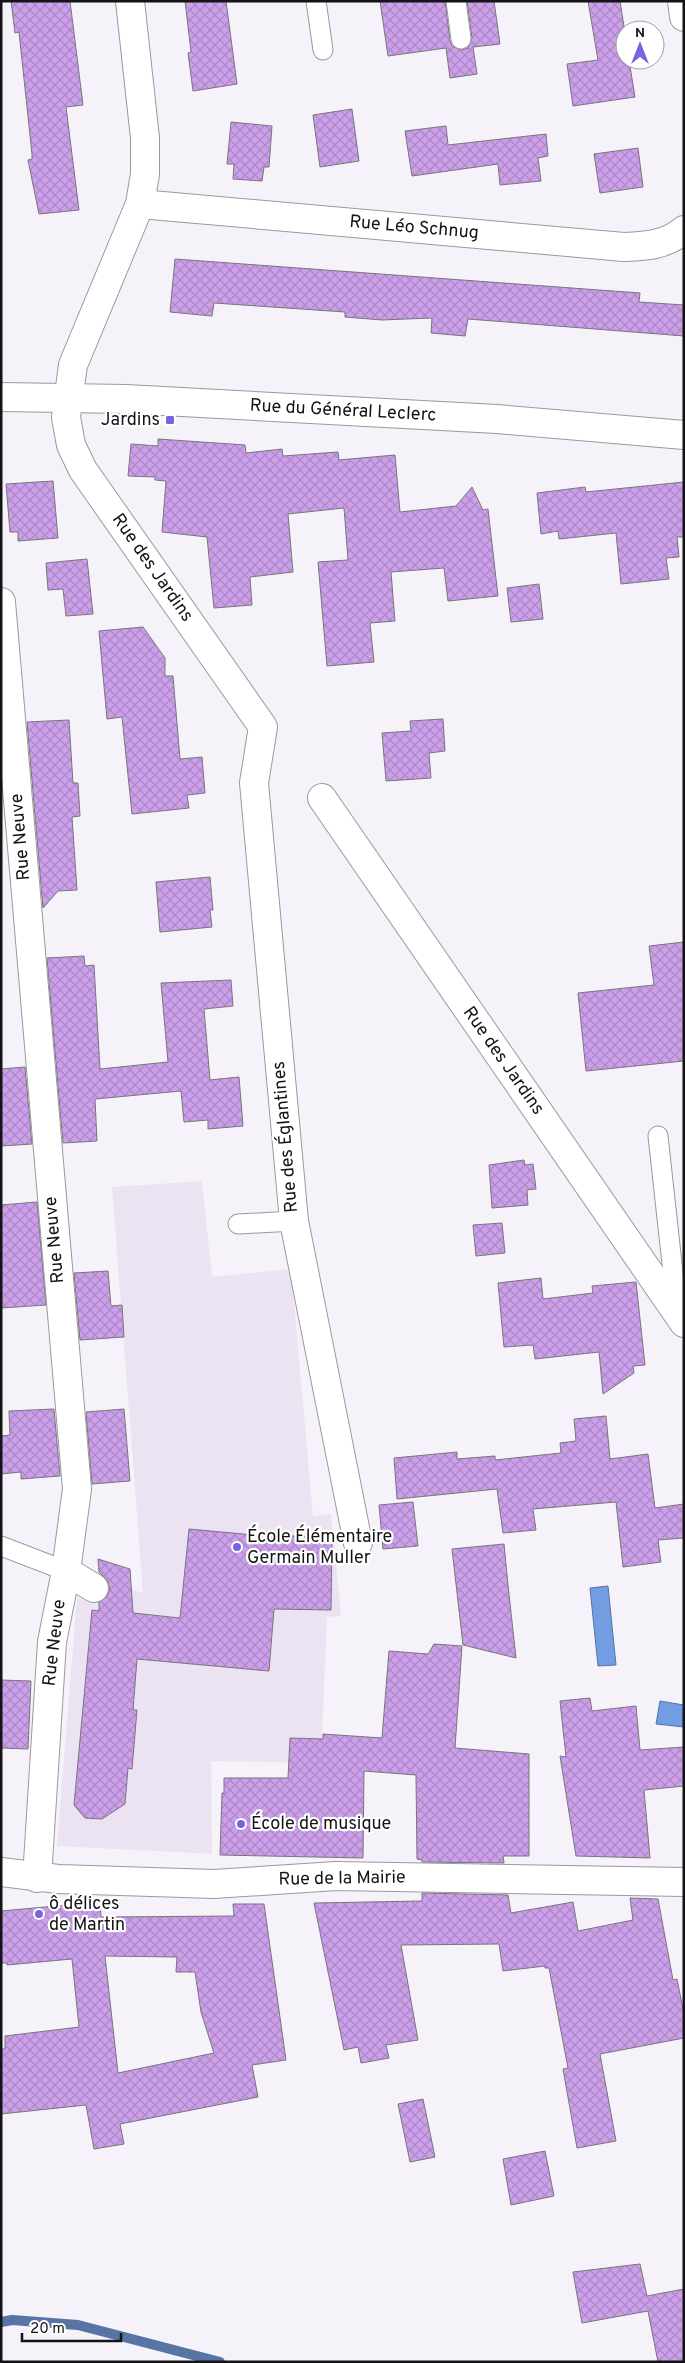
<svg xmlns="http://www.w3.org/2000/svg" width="685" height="2363" font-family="Overpass,sans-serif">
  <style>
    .built { fill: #ece3f2 }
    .water { fill: #739de2; stroke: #5674a4 }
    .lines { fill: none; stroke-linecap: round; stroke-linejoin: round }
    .stream { stroke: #5674a4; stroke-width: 10 }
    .building { fill: url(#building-cross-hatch); stroke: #79757b; fill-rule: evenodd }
    .lane-casing { stroke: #9c989f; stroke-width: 21 }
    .street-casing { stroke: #9c989f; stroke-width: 30 }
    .secondary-casing { stroke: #9c989f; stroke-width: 30 }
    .lane { stroke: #fff; stroke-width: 19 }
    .street { stroke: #fff; stroke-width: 28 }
    .secondary { stroke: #fff; stroke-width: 28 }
    .poi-dot { fill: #7964de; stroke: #fff; stroke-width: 2 }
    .labels { text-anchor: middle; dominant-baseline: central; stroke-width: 4.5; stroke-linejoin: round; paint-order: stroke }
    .street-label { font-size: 18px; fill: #141315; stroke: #fff }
    .poi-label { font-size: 18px; fill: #141315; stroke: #fff; text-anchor: start }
  </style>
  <defs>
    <pattern id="building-cross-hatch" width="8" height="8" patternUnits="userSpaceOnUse" patternTransform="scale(1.25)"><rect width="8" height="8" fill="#cb9fe9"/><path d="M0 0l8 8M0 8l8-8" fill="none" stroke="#ad88c7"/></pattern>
  </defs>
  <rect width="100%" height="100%" fill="#f6f2fa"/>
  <!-- built -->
  <path class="built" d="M 202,1181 L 212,1277 L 291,1269 L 313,1516 L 331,1514 L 341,1616 L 327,1617 L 321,1763 L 211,1761 L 212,1854 L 57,1846 L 77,1597 L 92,1604 L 96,1577 L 143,1593 L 112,1187 Z"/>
  <!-- water -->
  <path class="water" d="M 608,1586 L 616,1665 L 598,1666 L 590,1588 Z
    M 660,1701 L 684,1705 L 684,1727 L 656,1724 Z"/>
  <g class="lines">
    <!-- stream -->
    <path class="stream" d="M 1,2322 L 12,2320 L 78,2325 L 220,2362"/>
  </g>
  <!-- building -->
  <path class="building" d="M 11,1 L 70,1 L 83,105 L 66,107 L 79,210 L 39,214 L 28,160 L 32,159 L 32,154 L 19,32 L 15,33 Z
    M 185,1 L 226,1 L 237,84 L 193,91 L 188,53 L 191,52 Z
    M 380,1 L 445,1 L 450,41 L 452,46 L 462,50 L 468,48 L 472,38 L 467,1 L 494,1 L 500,44 L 473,47 L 477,74 L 450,78 L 446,48 L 388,56 Z
    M 588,1 L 620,1 L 625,33 L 625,60 L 629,60 L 635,97 L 573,106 L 567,64 L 598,60 Z
    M 352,109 L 359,161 L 320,167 L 313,115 Z
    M 231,122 L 272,126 L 269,167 L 264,167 L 262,181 L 233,179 L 234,164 L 227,164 Z
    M 446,126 L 448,145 L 546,134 L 548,156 L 538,158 L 541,181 L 500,185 L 498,164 L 412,176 L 405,131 Z
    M 638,148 L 643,187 L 600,193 L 594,154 Z
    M 175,259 L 640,293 L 639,302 L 684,305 L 684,336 L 468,319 L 465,336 L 431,333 L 432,318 L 382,320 L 345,317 L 345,312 L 214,303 L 212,316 L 170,312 Z
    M 158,439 L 245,445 L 246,453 L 282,449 L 283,456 L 338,452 L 339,460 L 395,455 L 400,512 L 456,506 L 472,487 L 483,510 L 488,509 L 498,596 L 448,601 L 444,568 L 391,572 L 395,621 L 370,623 L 374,662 L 327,666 L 318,562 L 348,560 L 344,508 L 288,514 L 293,572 L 250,577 L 252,605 L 214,608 L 207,537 L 162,532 L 166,481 L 155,480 L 155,477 L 128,476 L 131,444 L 158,446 Z
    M 53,481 L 58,538 L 18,541 L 18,532 L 10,532 L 6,484 Z
    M 684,482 L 684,537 L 677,537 L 679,557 L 666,558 L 669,579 L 621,584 L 616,533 L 559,539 L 558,531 L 541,534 L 537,493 L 585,487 L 586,492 Z
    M 87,559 L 93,614 L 66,616 L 63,589 L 48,590 L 46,563 Z
    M 539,584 L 543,619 L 511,622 L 507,588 Z
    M 143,627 L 165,658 L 165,676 L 173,676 L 180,759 L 202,757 L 205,793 L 187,795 L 189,808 L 132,814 L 122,717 L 107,719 L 99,631 Z
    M 443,719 L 445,751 L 429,753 L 431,778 L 386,781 L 382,733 L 411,731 L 410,721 Z
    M 69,720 L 73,783 L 78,783 L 80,816 L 72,817 L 77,890 L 58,891 L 43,908 L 27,722 Z
    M 210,877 L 213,910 L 210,910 L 212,927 L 160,932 L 156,882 Z
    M 684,942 L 684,1061 L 586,1071 L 578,993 L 654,985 L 649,946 Z
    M 84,956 L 85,966 L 94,965 L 100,1069 L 168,1062 L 161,983 L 231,980 L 233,1006 L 204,1009 L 210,1080 L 239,1077 L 243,1126 L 208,1129 L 208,1120 L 184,1122 L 181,1091 L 95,1099 L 97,1141 L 63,1143 L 47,958 Z
    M 25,1067 L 32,1144 L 1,1146 L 1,1069 Z
    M 524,1160 L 525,1165 L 533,1164 L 536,1189 L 527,1190 L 528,1205 L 492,1208 L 489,1165 Z
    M 37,1202 L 46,1305 L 1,1308 L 1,1205 Z
    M 502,1223 L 505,1253 L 476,1256 L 473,1225 Z
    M 108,1271 L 111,1306 L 122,1305 L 124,1337 L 80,1340 L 74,1273 Z
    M 541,1278 L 543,1299 L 593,1293 L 592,1286 L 636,1282 L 645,1365 L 633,1366 L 634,1373 L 603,1394 L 599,1352 L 535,1359 L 533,1345 L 504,1347 L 498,1283 Z
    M 54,1409 L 60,1476 L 21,1479 L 21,1472 L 1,1474 L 1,1436 L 10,1435 L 9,1411 Z
    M 124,1409 L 130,1481 L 92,1484 L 86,1412 Z
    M 606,1416 L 610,1459 L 648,1454 L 655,1508 L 684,1504 L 684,1538 L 658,1540 L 661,1562 L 623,1567 L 616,1502 L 533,1509 L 536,1530 L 503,1533 L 497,1489 L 397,1499 L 394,1458 L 457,1452 L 457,1459 L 495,1456 L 495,1460 L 561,1453 L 560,1443 L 576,1441 L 574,1419 Z
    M 413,1502 L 418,1546 L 383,1549 L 379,1505 Z
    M 189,1529 L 254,1535 L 332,1537 L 331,1610 L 274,1609 L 269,1671 L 137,1659 L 133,1710 L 137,1710 L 132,1769 L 128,1768 L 125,1804 L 102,1819 L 85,1818 L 74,1805 L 92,1610 L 99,1611 L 99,1602 L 107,1596 L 110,1589 L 107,1580 L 99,1572 L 98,1559 L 130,1569 L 133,1613 L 180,1618 Z
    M 504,1544 L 508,1585 L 516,1658 L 463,1645 L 452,1549 Z
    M 434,1644 L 462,1646 L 455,1748 L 529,1754 L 529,1856 L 503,1856 L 504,1863 L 422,1862 L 422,1860 L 417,1859 L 416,1775 L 364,1771 L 363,1858 L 220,1855 L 222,1793 L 224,1793 L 224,1778 L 288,1778 L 290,1738 L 323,1739 L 323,1734 L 382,1738 L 389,1651 L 428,1654 Z
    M 1,1680 L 31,1681 L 28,1749 L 1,1748 Z
    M 590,1698 L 592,1711 L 636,1706 L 640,1750 L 684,1747 L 684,1786 L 644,1790 L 650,1858 L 576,1856 L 560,1756 L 566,1757 L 560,1701 Z
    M 422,1893 L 508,1895 L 511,1913 L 573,1902 L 578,1931 L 633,1920 L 630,1898 L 658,1899 L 673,1980 L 677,1979 L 684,2014 L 684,2038 L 600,2054 L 616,2141 L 577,2148 L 563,2069 L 568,2068 L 549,1968 L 545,1968 L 545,1966 L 503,1971 L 499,1944 L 401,1945 L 418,2040 L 386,2045 L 389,2058 L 361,2063 L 358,2047 L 344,2050 L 314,1903 L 422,1901 Z
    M 66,1902 L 100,1903 L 101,1917 L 234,1916 L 233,1904 L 264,1904 L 286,2060 L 252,2065 L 258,2097 L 120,2124 L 124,2144 L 94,2149 L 86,2105 L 1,2114 L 1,2049 L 5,2049 L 5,2036 L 79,2027 L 72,1959 L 7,1965 L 7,1963 L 1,1963 L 1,1911 L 67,1905 ZM 105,1956 L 177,1957 L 176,1972 L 195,1972 L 201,2012 L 214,2053 L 118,2073 Z
    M 423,2099 L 435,2157 L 410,2162 L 398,2104 Z
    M 545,2151 L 554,2196 L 511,2205 L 503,2159 Z
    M 640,2264 L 647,2296 L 684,2289 L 684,2362 L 658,2362 L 648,2311 L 582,2323 L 573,2272 Z"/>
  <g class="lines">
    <!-- lane casing -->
    <g class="lane-casing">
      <path id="lane" d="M 316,1 L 323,50
        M 456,1 L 461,39
        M 658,1136 L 677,1309
        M 238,1224 L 294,1221
        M 1,1546 L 66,1571"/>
    </g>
    <!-- street casing -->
    <g class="street-casing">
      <path id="street" d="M 130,1 L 145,138 L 145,174 L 140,204 L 73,365 L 66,417 L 71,445 L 83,470 L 263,727 L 254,783 L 294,1221 L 358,1543
        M 682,1 L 684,17
        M 140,204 L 624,247 C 647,246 666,245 684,230
        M 1,602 L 77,1489 L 66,1571 L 52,1642 L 37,1878
        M 322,798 L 684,1323
        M 66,1571 L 94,1588"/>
    </g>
    <!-- secondary casing -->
    <g class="secondary-casing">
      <path id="secondary" d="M 1,397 L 126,399 L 497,419 L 684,435
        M 1,1872 L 58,1879 L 214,1884 L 336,1876 L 684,1882"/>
    </g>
    <!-- lane -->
    <use href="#lane" class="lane"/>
    <!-- street -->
    <use href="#street" class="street"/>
    <!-- secondary -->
    <use href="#secondary" class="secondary"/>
  </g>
  <!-- markers -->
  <g class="poi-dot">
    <rect x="165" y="415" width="10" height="10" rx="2.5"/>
    <circle cx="237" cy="1547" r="5"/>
    <circle cx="241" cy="1824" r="5"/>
    <circle cx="39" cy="1914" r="5"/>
  </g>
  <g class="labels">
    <!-- street labels -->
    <g class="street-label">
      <text transform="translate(414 228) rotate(5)">Rue Léo Schnug</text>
      <text transform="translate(343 411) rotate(3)">Rue du Général Leclerc</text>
      <text transform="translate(152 568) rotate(55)">Rue des Jardins</text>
      <text transform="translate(21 837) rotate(-95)">Rue Neuve</text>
      <text transform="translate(503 1061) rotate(55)">Rue des Jardins</text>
      <text transform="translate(286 1137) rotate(-95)">Rue des Églantines</text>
      <text transform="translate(55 1240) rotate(-95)">Rue Neuve</text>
      <text transform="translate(55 1643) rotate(-83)">Rue Neuve</text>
      <text transform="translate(342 1879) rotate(-1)">Rue de la Mairie</text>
    </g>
    <!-- poi labels -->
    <g class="poi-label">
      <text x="160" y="420" text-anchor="end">Jardins</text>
      <text x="247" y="1537">École Élémentaire<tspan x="247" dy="21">Germain Muller</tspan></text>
      <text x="251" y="1824">École de musique</text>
      <text x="49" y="1904">ô délices<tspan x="49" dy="21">de Martin</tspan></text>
    </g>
  </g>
  <!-- border -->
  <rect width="685" height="2363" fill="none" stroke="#141315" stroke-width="5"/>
  <!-- north arrow -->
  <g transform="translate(640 45)"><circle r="24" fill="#ffffff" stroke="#a1a1a1"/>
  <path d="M0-4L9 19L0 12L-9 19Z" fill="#7964de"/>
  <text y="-8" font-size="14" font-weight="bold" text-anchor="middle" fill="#141315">N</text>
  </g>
  <!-- scale -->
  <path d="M22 2333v8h99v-8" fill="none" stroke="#141315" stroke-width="2.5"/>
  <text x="30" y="2333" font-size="15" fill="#141315" stroke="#ffffff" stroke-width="4" paint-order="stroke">20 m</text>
</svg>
